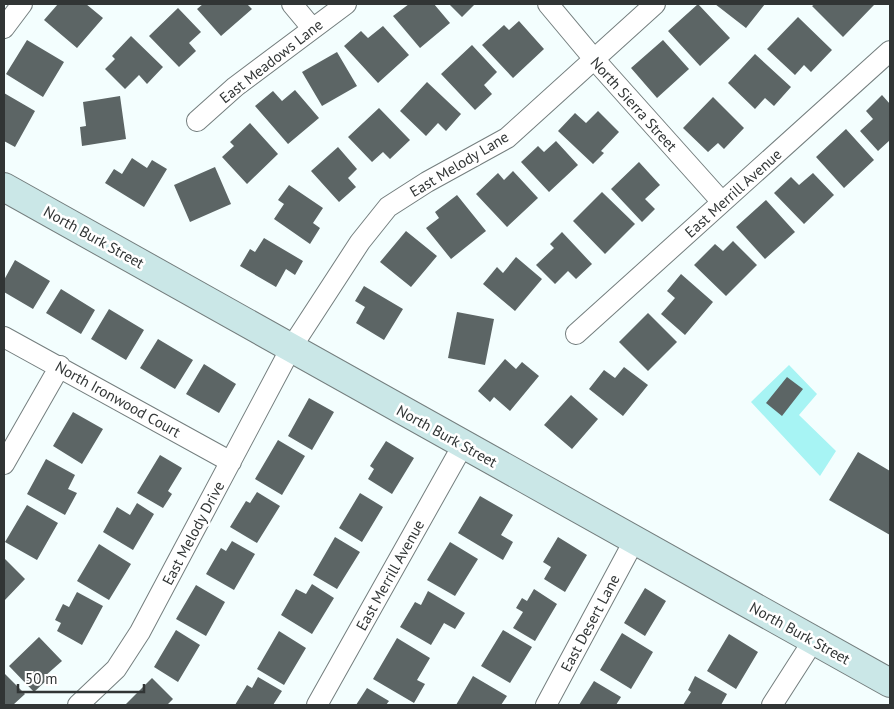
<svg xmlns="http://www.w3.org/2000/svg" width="894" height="709" font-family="'PT Sans',sans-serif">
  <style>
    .green { fill: #a7f4f4 }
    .building { fill: #5c6565 }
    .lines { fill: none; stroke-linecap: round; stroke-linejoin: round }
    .street-casing { stroke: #747e7e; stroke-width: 22 }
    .secondary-casing { stroke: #747e7e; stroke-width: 30 }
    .street { stroke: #fff; stroke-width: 20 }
    .secondary { stroke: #cae7e7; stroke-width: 28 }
    .labels { text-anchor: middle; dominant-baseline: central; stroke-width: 5; stroke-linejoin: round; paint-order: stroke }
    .street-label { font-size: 15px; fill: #313535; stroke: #fff }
  </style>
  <rect width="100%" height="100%" fill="#f3fefe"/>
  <!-- green -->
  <path class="green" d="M 789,365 L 817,394 L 799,415 L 836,451 L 820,476 L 751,402 Z"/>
  <!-- building -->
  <path class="building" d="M 58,4 L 86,4 L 103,18 L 77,48 L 44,20 Z
    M 203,4 L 247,4 L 252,9 L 221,36 L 197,9 Z
    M 409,4 L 434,4 L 450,23 L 420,48 L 393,16 Z
    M 449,4 L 475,4 L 462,17 Z
    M 698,4 L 730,38 L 700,66 L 668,31 Z
    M 715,4 L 765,4 L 746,28 Z
    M 815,4 L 873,4 L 874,5 L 843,37 L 812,6 Z
    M 178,8 L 201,32 L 189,43 L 196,51 L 179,67 L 149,36 Z
    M 798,17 L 832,50 L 811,72 L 804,65 L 795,75 L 767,49 Z
    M 519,21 L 544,49 L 513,78 L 482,45 L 504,25 L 509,30 Z
    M 383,26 L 409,55 L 378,83 L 344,46 L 361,31 L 368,38 Z
    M 131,36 L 163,67 L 147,84 L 139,75 L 125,89 L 105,69 L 115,59 L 112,56 Z
    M 27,40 L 64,62 L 43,97 L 6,74 Z
    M 663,40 L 689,69 L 657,98 L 631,68 Z
    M 472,45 L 497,72 L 484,85 L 492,94 L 475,110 L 441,74 Z
    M 337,52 L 357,86 L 322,106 L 302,72 Z
    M 755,54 L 791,87 L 774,106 L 765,98 L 755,109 L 728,83 Z
    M 427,82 L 461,114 L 446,131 L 438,123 L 426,136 L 400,111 Z
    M 295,90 L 319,118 L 288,144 L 255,106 L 273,91 L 282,101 Z
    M 4,93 L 35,111 L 15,147 L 4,141 Z
    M 882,95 L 890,104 L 890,140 L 878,151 L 860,131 L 873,119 L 866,111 Z
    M 120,96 L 126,139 L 82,146 L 80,127 L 86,126 L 83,102 Z
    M 713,97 L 744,128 L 724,149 L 718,143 L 708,152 L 683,128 Z
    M 379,108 L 410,140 L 390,159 L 383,152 L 372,162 L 348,137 Z
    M 598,111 L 619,132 L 601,151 L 604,153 L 593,164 L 558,131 L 575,113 L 586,123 Z
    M 250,123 L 278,154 L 247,184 L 222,157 L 234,146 L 230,142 Z
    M 846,129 L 874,160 L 844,188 L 816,157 Z
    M 556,141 L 578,165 L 549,192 L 521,162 L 538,146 L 544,152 Z
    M 338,147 L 357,169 L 348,178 L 356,187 L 339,202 L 311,171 Z
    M 132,158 L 147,168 L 152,160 L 167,169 L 144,207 L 105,183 L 114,169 L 122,174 Z
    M 639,162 L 660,185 L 645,199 L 655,209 L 642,222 L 611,189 Z
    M 215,167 L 231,204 L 190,222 L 174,185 Z
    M 513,171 L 538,198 L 507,227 L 476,194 L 498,173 L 504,180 Z
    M 813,173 L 834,195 L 804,224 L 774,193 L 791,177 L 799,185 Z
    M 289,185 L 323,208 L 313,223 L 320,228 L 310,244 L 274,219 L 284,204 L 278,200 Z
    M 602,192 L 635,224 L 605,254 L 573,221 Z
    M 457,195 L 486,231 L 451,259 L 426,228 L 439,218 L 435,212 Z
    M 766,200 L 795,232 L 765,259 L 736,227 Z
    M 406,231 L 437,256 L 411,287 L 380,262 Z
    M 562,232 L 592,264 L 576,279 L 568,271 L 555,284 L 536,265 L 554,248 L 550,244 Z
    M 264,238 L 303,261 L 295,275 L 286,269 L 276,287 L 240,266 L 250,249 L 255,252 Z
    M 733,241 L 757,265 L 726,296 L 694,265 L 715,244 L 723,251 Z
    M 516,257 L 542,279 L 515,311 L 483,284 L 497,267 L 503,273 Z
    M 15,260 L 50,281 L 33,309 L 4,292 L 4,280 Z
    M 681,274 L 713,302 L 685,335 L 661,314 L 675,298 L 667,291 Z
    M 364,286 L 403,309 L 384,340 L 356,323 L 365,307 L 355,301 Z
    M 61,289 L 95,310 L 81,334 L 46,313 Z
    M 109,309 L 144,330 L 126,360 L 91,339 Z
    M 457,312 L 494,319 L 485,365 L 448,358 Z
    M 648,313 L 677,342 L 648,371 L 619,342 Z
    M 158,339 L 193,360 L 175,389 L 140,368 Z
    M 505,359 L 516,369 L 522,362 L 539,376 L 510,411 L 494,397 L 490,402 L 478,391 Z
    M 204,364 L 236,384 L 219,413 L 186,394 Z
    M 624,367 L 648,385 L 623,416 L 589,389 L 604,370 L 615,378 Z
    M 787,377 L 803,389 L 782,416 L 766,403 Z
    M 571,395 L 598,419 L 572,449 L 544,425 Z
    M 309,398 L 334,412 L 312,450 L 288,436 Z
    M 73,412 L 103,429 L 82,464 L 53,446 Z
    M 278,440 L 305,456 L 282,495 L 255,479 Z
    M 386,441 L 414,458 L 392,494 L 368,479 L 374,469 L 370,466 Z
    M 858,452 L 890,471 L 890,535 L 829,500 Z
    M 160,455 L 182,468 L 168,491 L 172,494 L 163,508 L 137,493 Z
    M 46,459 L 75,475 L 68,489 L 77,493 L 65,515 L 27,494 Z
    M 257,492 L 280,506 L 257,543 L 230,527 L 246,501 L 250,503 Z
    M 360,493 L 383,507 L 362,542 L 339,528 Z
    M 480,496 L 513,515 L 501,535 L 513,542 L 503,560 L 458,533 Z
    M 137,503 L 154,514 L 133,550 L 103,532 L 117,507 L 130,515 Z
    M 27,505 L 58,523 L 37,560 L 5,542 Z
    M 335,537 L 360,552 L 337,589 L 313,575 Z
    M 558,537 L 587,555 L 565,592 L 544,579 L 551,567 L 543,562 Z
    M 232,541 L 255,554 L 234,590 L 206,574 L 221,548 L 226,551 Z
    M 450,542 L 478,559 L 455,596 L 427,580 Z
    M 99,544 L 131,564 L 109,600 L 77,581 Z
    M 4,558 L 25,579 L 4,601 Z
    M 312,584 L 334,598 L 312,634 L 281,615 L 296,589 L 306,594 Z
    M 196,585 L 225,602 L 206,636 L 176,619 Z
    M 645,588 L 666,601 L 645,636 L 624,623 Z
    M 534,589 L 557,604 L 535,641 L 513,628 L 523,612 L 516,608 L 522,598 L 527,601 Z
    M 428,591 L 465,613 L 455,629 L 444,623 L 431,645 L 400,627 L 415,602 L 421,605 Z
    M 77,592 L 103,606 L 82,645 L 57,631 L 61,623 L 55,620 L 63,604 L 69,607 Z
    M 176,630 L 200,645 L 178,682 L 154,667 Z
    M 503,630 L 532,647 L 510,683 L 481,666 Z
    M 279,631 L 306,648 L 284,685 L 257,669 Z
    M 622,633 L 653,652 L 631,689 L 600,670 Z
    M 729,634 L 758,652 L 736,689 L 707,671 Z
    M 39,637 L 62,661 L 45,676 L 48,679 L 34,692 L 9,666 Z
    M 397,638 L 430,658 L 417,680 L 425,684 L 414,703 L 373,679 Z
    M 4,673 L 25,694 L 13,705 L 4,705 Z
    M 473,676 L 507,696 L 501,705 L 456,705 Z
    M 695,676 L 727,694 L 721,705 L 683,705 L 691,692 L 688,690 Z
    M 258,677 L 282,691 L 273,705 L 235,705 L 247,685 L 252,688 Z
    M 152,678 L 173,699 L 167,705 L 125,705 Z
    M 594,681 L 621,697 L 616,705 L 579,705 Z
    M 367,688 L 389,701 L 386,705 L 356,705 Z"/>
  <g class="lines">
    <!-- street casing -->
    <g class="street-casing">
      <path id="street" d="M 292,4 L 312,28
        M 548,4 L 594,59 L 722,202
        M 4,28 L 22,4
        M 197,121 L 235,87 L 346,4
        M 576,334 L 890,51
        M 4,337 L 231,462
        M 4,464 L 60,366
        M 78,705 L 116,669 L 140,632 L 291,348 L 360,242 L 388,207 L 427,182 L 507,138 L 655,4
        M 317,705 L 463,445
        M 546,705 L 634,541
        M 772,705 L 813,641"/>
    </g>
    <!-- secondary casing -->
    <g class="secondary-casing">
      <path id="secondary" d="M 4,187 L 890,683"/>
    </g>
    <!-- street -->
    <use href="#street" class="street"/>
    <!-- secondary -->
    <use href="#secondary" class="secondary"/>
  </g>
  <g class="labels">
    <!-- street labels -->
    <g class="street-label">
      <text transform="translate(271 61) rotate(-38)">East Meadows Lane</text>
      <text transform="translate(634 104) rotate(48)">North Sierra Street</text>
      <text transform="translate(459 164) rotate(-31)">East Melody Lane</text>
      <text transform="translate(733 193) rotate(-42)">East Merrill Avenue</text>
      <text transform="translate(94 237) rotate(29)">North Burk Street</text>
      <text transform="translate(118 399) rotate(29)">North Ironwood Court</text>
      <text transform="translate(447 436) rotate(29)">North Burk Street</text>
      <text transform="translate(193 533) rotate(-62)">East Melody Drive</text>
      <text transform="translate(390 575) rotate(-61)">East Merrill Avenue</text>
      <text transform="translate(590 623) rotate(-62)">East Desert Lane</text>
      <text transform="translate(800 633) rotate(29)">North Burk Street</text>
    </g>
  </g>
  <!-- border -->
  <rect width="894" height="709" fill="none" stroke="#313535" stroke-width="10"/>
  <!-- scale -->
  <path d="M18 684v8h126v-8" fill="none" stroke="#313535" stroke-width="2.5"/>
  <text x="25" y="684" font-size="15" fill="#313535" stroke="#ffffff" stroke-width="4" paint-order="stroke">50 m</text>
</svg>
